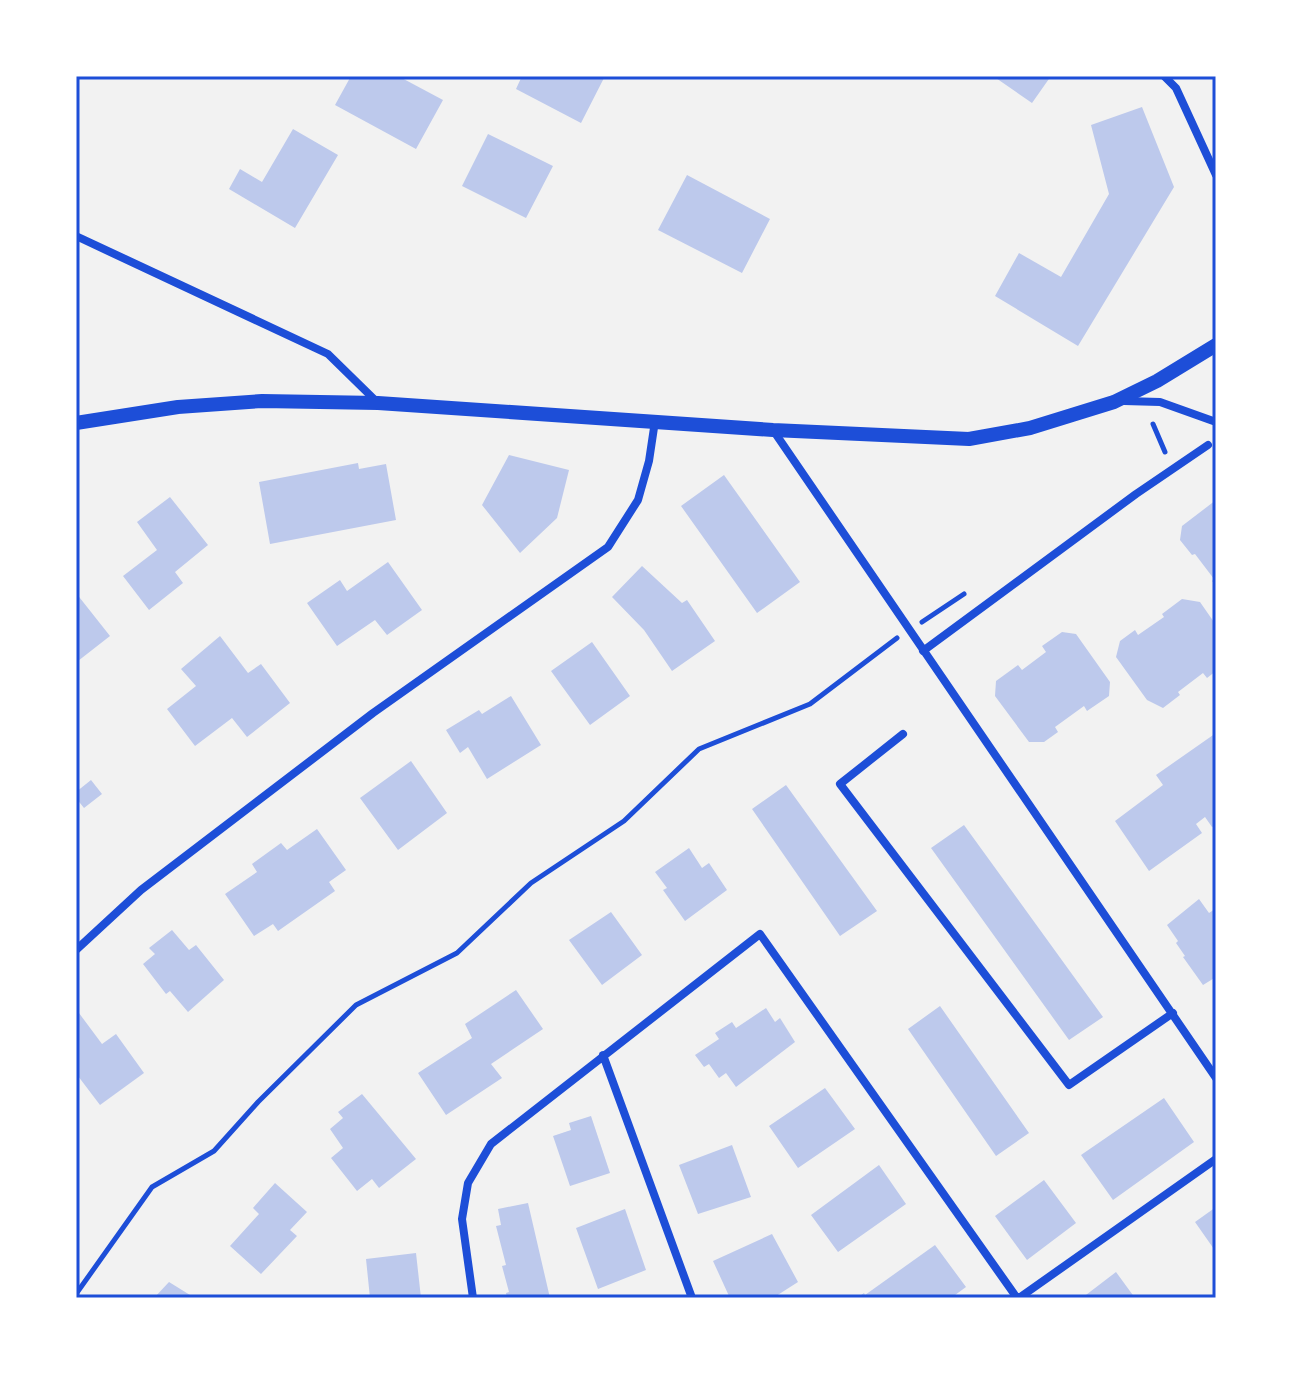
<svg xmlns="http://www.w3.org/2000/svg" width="1292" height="1374" font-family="'Public Sans',sans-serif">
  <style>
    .building { fill: #bdc9ec }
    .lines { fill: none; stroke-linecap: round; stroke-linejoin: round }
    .path { stroke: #1d4ed8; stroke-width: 5 }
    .minor { stroke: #1d4ed8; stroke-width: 8 }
    .tertiary { stroke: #1d4ed8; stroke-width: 14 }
    .neatline { fill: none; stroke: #1d4ed8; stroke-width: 3 }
  </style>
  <rect width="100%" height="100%" fill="#f2f2f2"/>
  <!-- building -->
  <path class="building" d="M 351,76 L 398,76 L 443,100 L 416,149 L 335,105 Z
    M 522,76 L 605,76 L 581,123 L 516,89 Z
    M 993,76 L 1051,76 L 1032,103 Z
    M 1142,107 L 1174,187 L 1078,346 L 995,296 L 1019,253 L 1061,277 L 1109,194 L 1091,125 Z
    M 293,129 L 338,155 L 295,228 L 229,189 L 240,169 L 262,182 Z
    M 488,134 L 553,166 L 526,218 L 462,186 Z
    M 687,175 L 770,219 L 742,273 L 658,230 Z
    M 509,455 L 569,470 L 557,518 L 520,553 L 482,505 Z
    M 358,463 L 359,469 L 386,464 L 396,520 L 270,544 L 259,482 Z
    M 724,475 L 800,582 L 757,613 L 681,506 Z
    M 170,497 L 208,545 L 175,572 L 183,583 L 149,610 L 123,576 L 157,550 L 137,522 Z
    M 1216,500 L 1216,586 L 1212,581 L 1214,579 L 1195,554 L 1192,555 L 1180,540 L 1182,526 Z
    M 388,562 L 422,610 L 387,635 L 375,620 L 337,646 L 307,603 L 340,580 L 347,591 Z
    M 642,566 L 682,603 L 687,600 L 715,641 L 672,671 L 644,630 L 612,597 Z
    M 76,593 L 110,636 L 78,661 L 76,658 Z
    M 1182,599 L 1200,602 L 1216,625 L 1216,671 L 1207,678 L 1203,673 L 1178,692 L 1180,695 L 1163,708 L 1147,700 L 1116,657 L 1120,641 L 1135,630 L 1138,635 L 1164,617 L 1162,614 Z
    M 1062,632 L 1076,634 L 1110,682 L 1109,696 L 1087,711 L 1084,706 L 1055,727 L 1058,732 L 1044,742 L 1029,742 L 995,696 L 996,681 L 1018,665 L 1022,670 L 1046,652 L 1042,646 Z
    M 220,636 L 248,673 L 261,664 L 290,703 L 247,737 L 232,718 L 195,746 L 167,709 L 196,686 L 181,669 Z
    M 592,642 L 630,696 L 590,725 L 551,671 Z
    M 511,696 L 541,745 L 487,779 L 468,747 L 460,753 L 446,730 L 479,710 L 482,714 Z
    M 1216,733 L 1216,825 L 1212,827 L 1205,817 L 1196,824 L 1202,833 L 1149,871 L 1115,821 L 1163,785 L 1156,775 Z
    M 411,761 L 447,813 L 398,850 L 360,798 Z
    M 91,780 L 102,794 L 84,808 L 76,798 L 76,792 Z
    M 786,785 L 877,911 L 840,936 L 752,809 Z
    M 964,825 L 1103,1017 L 1069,1040 L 931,848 Z
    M 317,829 L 346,870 L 329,882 L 335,891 L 278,931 L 273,924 L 254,936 L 225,894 L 257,872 L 252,864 L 281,843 L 287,850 Z
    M 689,848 L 702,868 L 709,863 L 727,890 L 685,921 L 663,890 L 667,888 L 655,872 Z
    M 1199,899 L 1209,913 L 1215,909 L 1216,911 L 1216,977 L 1203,985 L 1183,957 L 1185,956 L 1176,943 L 1178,941 L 1167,925 Z
    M 611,912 L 642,955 L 602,985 L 569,940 Z
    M 172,930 L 189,950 L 196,945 L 224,980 L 188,1012 L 170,991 L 166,994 L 143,964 L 155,954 L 149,948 Z
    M 516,990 L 543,1029 L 491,1064 L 502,1078 L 446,1115 L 418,1073 L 472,1038 L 465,1024 Z
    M 940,1006 L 1029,1133 L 996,1156 L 908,1029 Z
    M 766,1008 L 775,1022 L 780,1018 L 795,1042 L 736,1087 L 726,1073 L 719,1078 L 709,1064 L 704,1067 L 695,1055 L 719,1039 L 715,1033 L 732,1022 L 736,1028 Z
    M 76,1009 L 102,1044 L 116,1034 L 144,1073 L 100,1105 L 78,1076 L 76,1077 Z
    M 825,1088 L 855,1129 L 798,1168 L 769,1126 Z
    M 362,1094 L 416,1159 L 379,1188 L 372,1179 L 357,1191 L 331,1158 L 343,1148 L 330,1129 L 343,1118 L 338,1112 Z
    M 1164,1098 L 1194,1142 L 1113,1200 L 1081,1155 Z
    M 591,1116 L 610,1173 L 570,1186 L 553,1136 L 571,1130 L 569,1123 Z
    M 732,1145 L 751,1197 L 698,1214 L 679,1165 Z
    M 879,1165 L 906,1204 L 838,1252 L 811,1215 Z
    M 1044,1180 L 1076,1223 L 1027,1260 L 995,1216 Z
    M 275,1183 L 307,1212 L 290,1230 L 297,1236 L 261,1274 L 230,1246 L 259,1214 L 253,1208 Z
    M 528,1203 L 550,1298 L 507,1298 L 506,1293 L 509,1292 L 502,1266 L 506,1265 L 496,1226 L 501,1225 L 498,1209 Z
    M 1216,1207 L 1216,1252 L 1195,1222 Z
    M 625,1209 L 646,1270 L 598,1289 L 576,1228 Z
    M 772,1234 L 798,1282 L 773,1298 L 725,1298 L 729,1296 L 713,1261 Z
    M 935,1245 L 966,1287 L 951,1298 L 857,1298 L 864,1293 L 865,1295 Z
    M 416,1253 L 421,1298 L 370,1298 L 366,1259 Z
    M 1116,1272 L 1135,1298 L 1082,1298 Z
    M 169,1282 L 190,1295 L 189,1298 L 154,1298 Z"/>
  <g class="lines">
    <!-- path -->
    <path class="path" d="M 1153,424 L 1165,452
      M 922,622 L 964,594
      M 76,1294 L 152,1187 L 214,1151 L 258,1102 L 356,1005 L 457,953 L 531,883 L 624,821 L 699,749 L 810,704 L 897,638"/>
    <!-- minor -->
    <path class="minor" d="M 1164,76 L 1176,88 L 1216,175
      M 76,236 L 328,354 L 377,402
      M 1124,401 L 1160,402 L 1216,422
      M 773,430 L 1216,1078
      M 923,651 L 1136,494 L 1208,445
      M 903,734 L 840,784 L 1069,1085 L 1173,1013
      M 76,950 L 141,890 L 373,713 L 608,547 L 638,500 L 649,461 L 655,421
      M 603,1055 L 692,1298
      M 473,1298 L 462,1219 L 468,1183 L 491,1144 L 760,934 L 1017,1298
      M 1019,1298 L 1216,1159"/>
    <!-- tertiary -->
    <path class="tertiary" d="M 76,423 L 178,407 L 262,401 L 378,403 L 773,430 L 969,439 L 1030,428 L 1114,402 L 1157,381 L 1216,345"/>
  </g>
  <!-- border -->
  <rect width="1292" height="1374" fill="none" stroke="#ffffff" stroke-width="156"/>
  <rect x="78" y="78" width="1136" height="1218" class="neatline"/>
</svg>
